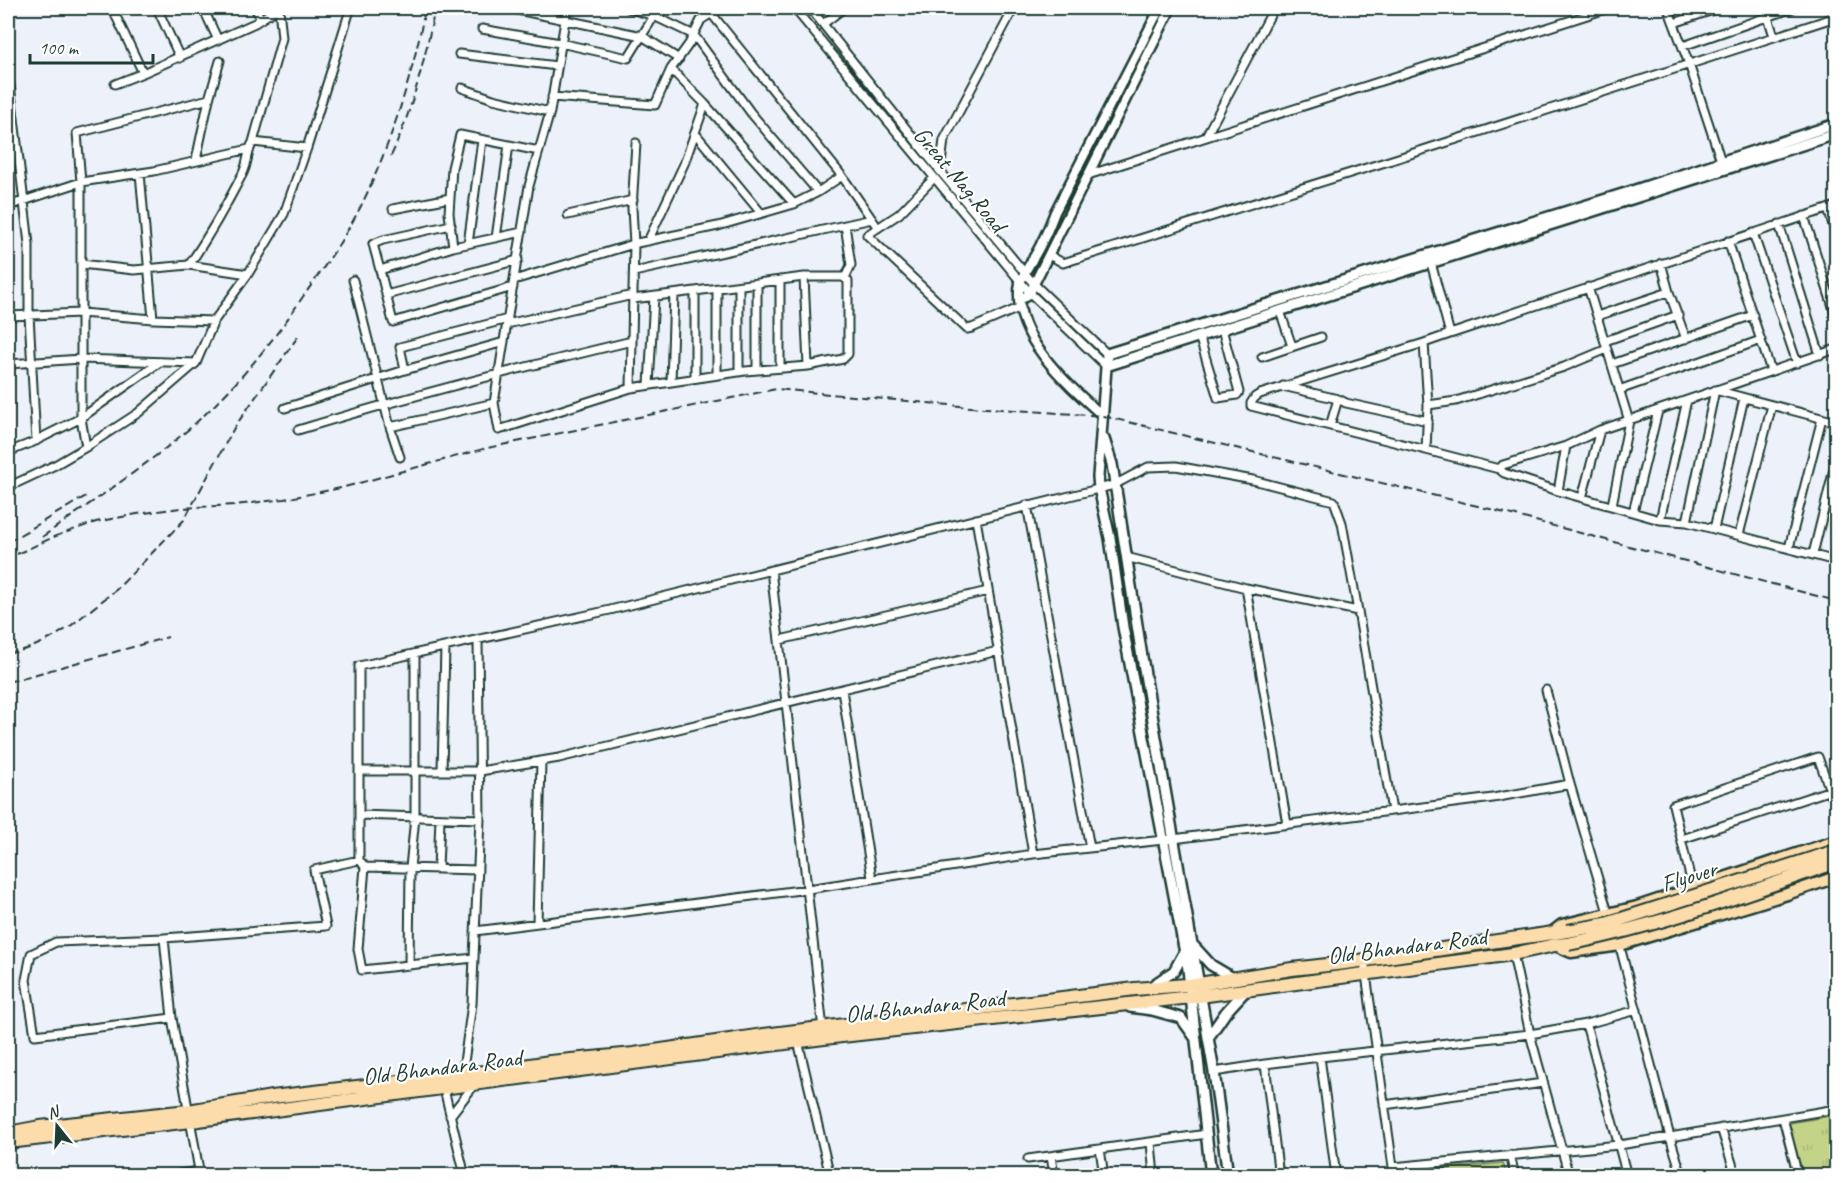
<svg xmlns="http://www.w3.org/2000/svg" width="1844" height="1183" font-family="Caveat,sans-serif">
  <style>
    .green { fill: #c3d387; stroke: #71885e; stroke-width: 1.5 }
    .park { fill: url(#park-tufts); stroke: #71885e; stroke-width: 1.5 }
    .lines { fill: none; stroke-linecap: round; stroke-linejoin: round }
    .minor-casing { stroke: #1f3d34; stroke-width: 11 }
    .tertiary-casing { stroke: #1f3d34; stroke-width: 13 }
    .secondary-casing { stroke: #1f3d34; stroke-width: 14 }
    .primary-casing { stroke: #1f3d34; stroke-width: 15 }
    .trunk-casing { stroke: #1f3d34; stroke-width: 16 }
    .minor { stroke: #fff; stroke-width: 7 }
    .tertiary { stroke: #fff; stroke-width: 8 }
    .secondary { stroke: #fff; stroke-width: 9 }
    .primary { stroke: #fddcac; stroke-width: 10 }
    .trunk { stroke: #fddcac; stroke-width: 12 }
    .rail { stroke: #1f3d34; stroke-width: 2; stroke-dasharray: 9 4.5; stroke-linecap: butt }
    .trunk-bridge-casing { stroke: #1f3d34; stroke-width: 16; stroke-linecap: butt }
    .trunk-bridge { stroke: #fddcac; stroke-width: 12 }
    .labels { text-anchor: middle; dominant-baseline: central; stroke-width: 4.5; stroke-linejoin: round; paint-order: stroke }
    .street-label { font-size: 24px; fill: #1f3d34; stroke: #fff }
  </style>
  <defs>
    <pattern id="park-tufts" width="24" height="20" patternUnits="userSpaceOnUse" patternTransform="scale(1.5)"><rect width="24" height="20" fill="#c3d387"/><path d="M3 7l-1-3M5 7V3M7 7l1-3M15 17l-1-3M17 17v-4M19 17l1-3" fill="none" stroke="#a7b675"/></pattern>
  </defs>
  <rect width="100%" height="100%" fill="#edf1fa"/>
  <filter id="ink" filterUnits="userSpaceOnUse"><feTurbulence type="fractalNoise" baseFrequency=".0167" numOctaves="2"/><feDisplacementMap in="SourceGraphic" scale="12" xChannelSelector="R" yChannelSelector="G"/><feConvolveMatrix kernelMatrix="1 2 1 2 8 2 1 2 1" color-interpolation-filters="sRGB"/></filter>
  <g filter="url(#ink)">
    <!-- green -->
    <path class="green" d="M 1503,1163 L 1507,1175 L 1401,1176 L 1400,1173 Z"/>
    <!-- park -->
    <path class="park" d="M 1836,1115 L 1836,1170 L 1818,1175 L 1803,1175 L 1789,1123 Z"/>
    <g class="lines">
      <!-- minor casing -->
      <g class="minor-casing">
        <path id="minor" d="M 112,8 L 143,73 L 255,23 L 278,8
          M 157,8 L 180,58
          M 203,8 L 218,40
          M 255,8 L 261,19
          M 508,8 L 642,36 L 679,59
          M 628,8 L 654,16 L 694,35 L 751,113 L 818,192
          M 704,8 L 711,13 L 842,176 L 878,228
          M 794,8 L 1030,293 L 1106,366
          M 810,8 L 940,171 L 1034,284 L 1107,354
          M 1668,8 L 1689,64 L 1721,161
          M 1765,8 L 1774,36
          M 1674,23 L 1719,8
          M 823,24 L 844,8
          M 482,29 L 560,43 L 628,58 L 659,8
          M 1683,46 L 1793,8
          M 459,54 L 557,66
          M 671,69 L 705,104 L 794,204
          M 115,84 L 143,73
          M 10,85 L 29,244 L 29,315 L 36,441
          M 462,88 L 493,99 L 550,112
          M 552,97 L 655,105 L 671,69 L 689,44 L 701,20 L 718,9 L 768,8
          M 695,133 L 761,213
          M 1206,136 L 1274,8
          M 253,142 L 307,148 L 350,10 L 344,8
          M 196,160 L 209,99 L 220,61
          M 940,171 L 944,140 L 1014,8
          M 140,173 L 153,319
          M 1088,175 L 1609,8
          M 934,178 L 899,214 L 867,235 L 967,329 L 972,328 L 1021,307
          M 8,206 L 81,182 L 154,171 L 249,149
          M 393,209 L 450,198
          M 1828,209 L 1836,235
          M 568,215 L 633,200
          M 1804,216 L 1836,316
          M 1779,224 L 1820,355
          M 451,225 L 383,240 L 373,244 L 380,270 L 453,247
          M 845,225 L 851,265 L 845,278
          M 522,232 L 453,247 L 449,213 L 452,168 L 460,135 L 539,151
          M 1753,233 L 1797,363
          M 496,238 L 509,145
          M 648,241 L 684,164 L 705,104
          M 1728,241 L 1771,371
          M 468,244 L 482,140
          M 1049,255 L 1063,263 L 1395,159 L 1836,17
          M 1430,259 L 1450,334 L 1424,343 L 1428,405 L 1426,450 L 1499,469
          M 1661,263 L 1669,292 L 1686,339
          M 81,264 L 134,270 L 189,265 C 209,236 227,204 243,173 C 248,163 247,152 253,142 L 282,38 L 279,8
          M 189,265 L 248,274
          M 380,270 L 393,322 L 513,287
          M 634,272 L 872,219
          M 804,277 L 808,366
          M 353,280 L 390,427 L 494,403 L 529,186 L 550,112 L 567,8
          M 514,280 L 637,243 L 718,226 L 794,204 L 818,192 L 842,176
          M 780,280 L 780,368
          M 757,284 L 757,370
          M 1588,287 L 1629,421 L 1612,505
          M 717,289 L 717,375
          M 386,295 L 518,260
          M 1280,311 L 1292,346
          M 8,316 L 81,313 L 153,319 L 214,321 L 248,274 L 284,214 L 307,148
          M 1597,316 L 1669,292
          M 507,324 L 633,295
          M 1450,334 L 1836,206
          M 1199,336 L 1218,398 L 1237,395 L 1239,392 L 1222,329
          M 1605,341 L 1678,315
          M 1424,343 L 1260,394 L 1255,397 L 1251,403 L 1251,406 L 1426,450
          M 1262,357 L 1321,337
          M 160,362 L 81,418 L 86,447 L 138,413 L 196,363 L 214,321
          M 8,364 L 81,359 L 196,363
          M 1612,364 L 1753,315
          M 405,370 L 400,347 L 508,319
          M 739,372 L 739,286
          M 695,378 L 695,291
          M 671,382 L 674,294
          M 649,385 L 654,297
          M 1283,386 L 1338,399 L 1346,403 L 1428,421
          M 631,388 L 745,371 L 808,366 L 843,359 L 848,354 L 848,281 L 843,277 L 804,277 L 633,299
          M 1619,390 L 1761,340
          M 494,403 L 499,430 L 631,388 L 634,244 L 632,208 L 636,143
          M 1428,405 L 1456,401 L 1564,367 L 1607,349
          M 285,408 L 405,370 L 504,342
          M 1330,426 L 1338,399
          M 390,427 L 400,457
          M 298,430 C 408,396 519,368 632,341
          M 1566,446 L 1558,491 L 1660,520 L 1687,522 L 1836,561
          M 8,452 L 31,443 L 81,418 L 81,182 L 77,133 L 209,99
          M 8,487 L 55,465 L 86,447
          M 1558,491 L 1504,473 L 1499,469 L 1503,465 L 1566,446 L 1600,430 L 1836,349
          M 1582,498 L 1600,430
          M 1027,505 L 1090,848
          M 1633,512 L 1658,411
          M 976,519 L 1033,854
          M 1660,520 L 1687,400
          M 1687,522 L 1715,390 L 1836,422
          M 1714,529 L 1744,398
          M 1739,535 L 1772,405
          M 1789,548 L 1822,418
          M 1813,554 L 1836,461
          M 1126,557 L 1246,588 L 1358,611 L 1392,811
          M 771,570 L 823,1029
          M 1246,588 L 1287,824
          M 780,640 L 988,591
          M 842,690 L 872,878
          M 1546,690 L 1570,784
          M 359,771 L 480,771 L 559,758 L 998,651
          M 442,771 L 445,647
          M 359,815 L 480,819
          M 1682,839 L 1831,790
          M 362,863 L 365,867 L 478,870
          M 365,867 L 358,949 L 362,970 L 474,958
          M 438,869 L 440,818
          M 1693,889 L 1673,805 L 1818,757 L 1836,807
          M 537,923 L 541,761
          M 475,931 L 808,889 L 1033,854 L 1173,839 L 1493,798 L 1570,784 L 1609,916
          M 164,938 L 56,942 L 31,954 L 26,980 L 35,1035 L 172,1018
          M 1619,943 L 1670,1137 L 1836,1109
          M 1364,960 L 1393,1167 L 1619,1145 L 1670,1137 L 1682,1176
          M 409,965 L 410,868 L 415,817 L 415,654
          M 1586,1024 L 1637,1010
          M 798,1041 L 830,1176
          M 1265,1064 L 1279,1176
          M 1214,1072 L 1265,1064 L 1320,1057
          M 462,1077 L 472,1004 L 480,819 L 478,640
          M 443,1085 L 465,1176
          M 1384,1105 L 1543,1083
          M 450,1116 L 475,1084
          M 1783,1118 L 1798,1176
          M 1721,1128 L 1736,1176
          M 1151,1143 L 1154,1176
          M 1100,1149 L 1104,1176
          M 1510,1155 L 1515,1176
          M 1051,1156 L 1054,1176
          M 1028,1159 L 1207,1134
          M 167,1176 L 200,1171
          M 200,1176 L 172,1018 L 164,938 L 326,926 L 314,870 L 359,860 L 359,666 L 610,610 L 1114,485 L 1148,467 L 1176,466 L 1253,480 L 1334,501 L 1342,523 L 1358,611
          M 1336,1176 L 1320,1057 L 1530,1034 L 1513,954
          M 1569,1176 L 1530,1034 L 1586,1024 L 1627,1176"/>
      </g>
      <!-- tertiary casing -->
      <g class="tertiary-casing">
        <path id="tertiary" d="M 1019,301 L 1030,293 L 1034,284 L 1171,8
          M 1103,416 C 1068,385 1010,335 1020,283 C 1023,273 1037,254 1042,242 C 1047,233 1051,222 1055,212 L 1160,8"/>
      </g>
      <!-- secondary casing -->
      <g class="secondary-casing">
        <path id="secondary" d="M 1106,366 L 1836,134
          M 1104,439 L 1112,464 L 1142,657 L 1214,1072 L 1228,1176
          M 1191,943 L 1211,965 L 1233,978
          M 1149,988 L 1174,971 L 1185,951
          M 1130,1007 L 1152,1010 L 1181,1018 L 1196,1039
          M 1208,1038 L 1226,1012 L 1247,989
          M 1211,1176 L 1188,969 L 1123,627 L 1110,538 L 1099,488 L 1098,477 L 1107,354 L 1626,193 L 1836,124"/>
      </g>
      <!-- primary casing -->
      <g class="primary-casing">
        <path id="primary" d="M 1553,932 L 1562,925 L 1637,907 L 1836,841
          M 1555,945 L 1571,952 L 1620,945 L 1787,894 L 1836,877"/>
      </g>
      <!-- trunk casing -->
      <g class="trunk-casing">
        <path id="trunk" d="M 8,1133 L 40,1127 L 188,1111 L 272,1097 L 484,1072 L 550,1062 L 634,1054 L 764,1035 L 1135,989 L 1199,984 L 1292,969 L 1345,963 L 1567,931
          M 8,1142 L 191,1121 L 824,1038 L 1200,996 L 1513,954 L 1555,945 L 1568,944"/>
      </g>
      <!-- minor -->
      <use href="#minor" class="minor"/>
      <!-- tertiary -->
      <use href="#tertiary" class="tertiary"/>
      <!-- secondary -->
      <use href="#secondary" class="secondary"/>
      <!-- primary -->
      <use href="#primary" class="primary"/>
      <!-- trunk -->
      <use href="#trunk" class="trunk"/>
      <!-- rail -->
      <path class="rail" d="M 391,156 C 413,109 425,58 435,8
        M 42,537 C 92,502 143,468 189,429 C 232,391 270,346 302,298 C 323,269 344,239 361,206 C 390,147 414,72 425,8
        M 8,542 L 88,495
        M 17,554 L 56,536 L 96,522 L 137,514 L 180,508 L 235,505 L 284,499 L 341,488 L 487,448 L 776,389 L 971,407 L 1103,416 L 1490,509 L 1836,601
        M 8,654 L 30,648 L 50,639 L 68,628 L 117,589 L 184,520 L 234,428 L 299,335
        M 8,682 L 168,637"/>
      <!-- trunk-bridge casing -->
      <g class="trunk-bridge-casing">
        <path id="trunk-bridge" d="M 1567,931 L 1606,924 L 1836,851
          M 1568,944 C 1659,926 1749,893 1836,862"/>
      </g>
      <!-- trunk-bridge -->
      <use href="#trunk-bridge" class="trunk-bridge"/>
    </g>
  </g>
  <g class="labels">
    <!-- street labels -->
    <g class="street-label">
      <text transform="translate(960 179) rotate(50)">Great Nag Road</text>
      <text transform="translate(1689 876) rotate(-17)">Flyover</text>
      <text transform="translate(1407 946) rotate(-7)">Old Bhandara Road</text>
      <text transform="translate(925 1006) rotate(-6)">Old Bhandara Road</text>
      <text transform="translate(442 1067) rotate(-7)">Old Bhandara Road</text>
    </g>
  </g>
  <!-- margin -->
  <rect width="1844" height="1183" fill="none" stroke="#fff" stroke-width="30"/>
  <rect x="15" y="15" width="1814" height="1153" fill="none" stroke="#1f3d34" stroke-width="2" filter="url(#ink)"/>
  <!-- north arrow -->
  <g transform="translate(57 1126) rotate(342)" stroke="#ffffff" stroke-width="4.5" paint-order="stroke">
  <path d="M0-4.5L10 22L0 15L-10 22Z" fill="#1f3d34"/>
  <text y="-9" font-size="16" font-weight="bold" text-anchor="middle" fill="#1f3d34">N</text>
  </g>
  <!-- scale -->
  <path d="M30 54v9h123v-9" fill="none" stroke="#1f3d34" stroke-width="3"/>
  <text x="39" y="54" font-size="18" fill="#1f3d34" stroke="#ffffff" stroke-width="4.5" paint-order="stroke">100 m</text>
</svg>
